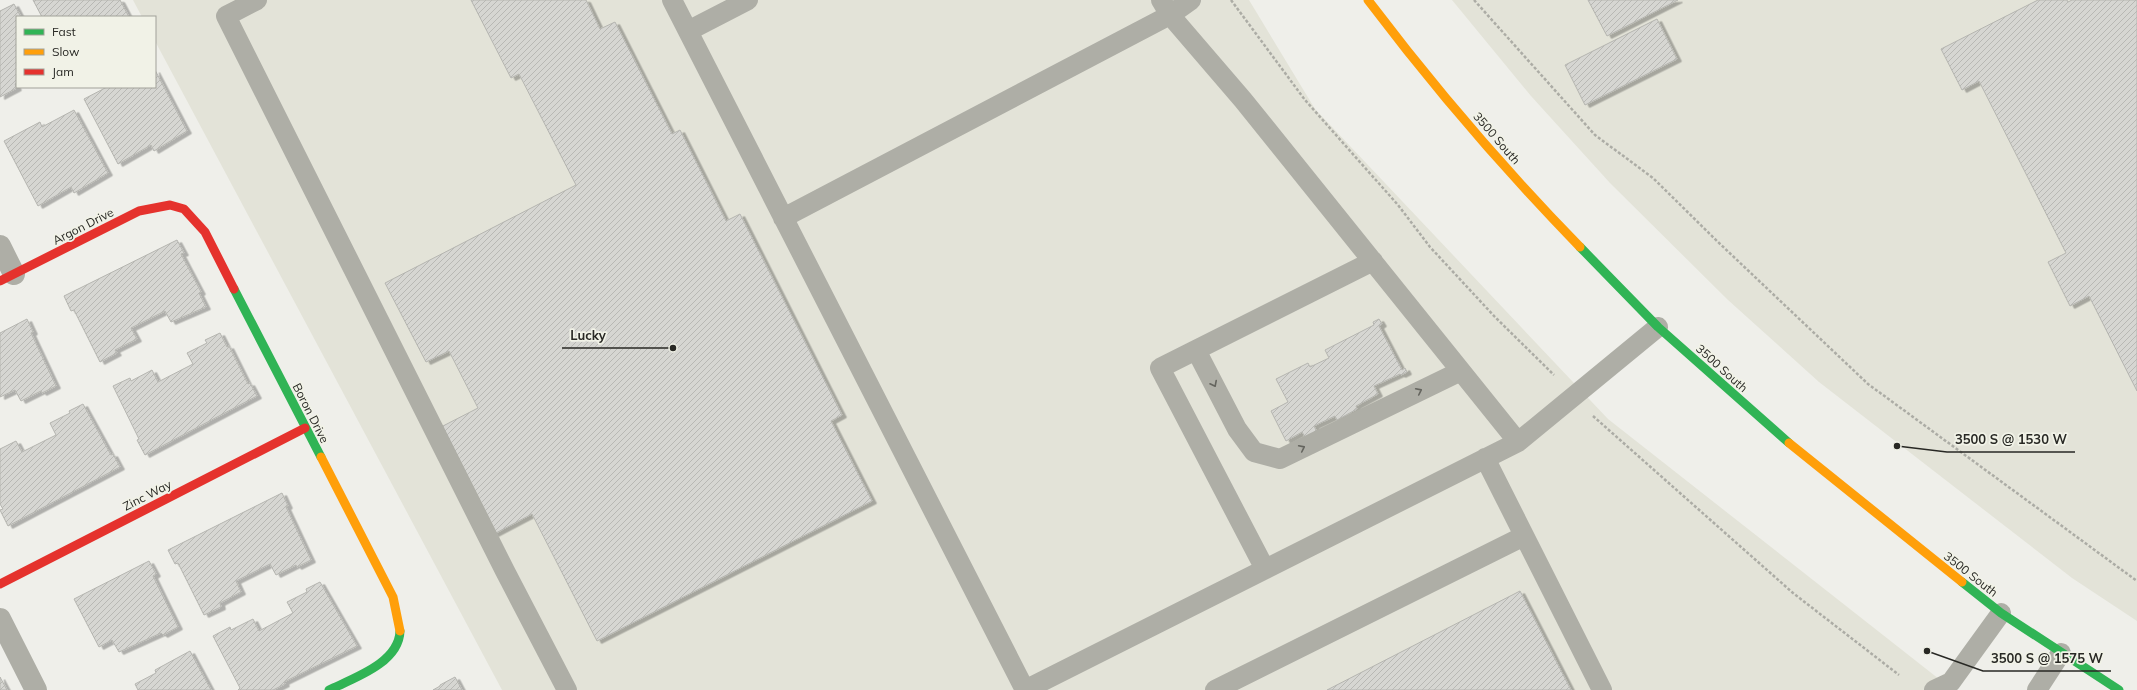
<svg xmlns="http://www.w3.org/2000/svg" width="2137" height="690" font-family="Mulish,sans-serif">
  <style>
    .built { fill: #e3e3d8 }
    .building { fill: url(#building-hatch); stroke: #b5b5b0; filter: url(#shadow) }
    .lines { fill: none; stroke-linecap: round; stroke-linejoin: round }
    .path { stroke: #acaca5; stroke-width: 2.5; stroke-dasharray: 3 2; stroke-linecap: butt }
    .lane { stroke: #aeaea6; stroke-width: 20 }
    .street { stroke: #aeaea6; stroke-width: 22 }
    .fast { stroke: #30b455; stroke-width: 9 }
    .slow { stroke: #ff9f0a; stroke-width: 9 }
    .jam { stroke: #e5322d; stroke-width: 9 }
    .oneway { stroke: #64645e }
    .labels { text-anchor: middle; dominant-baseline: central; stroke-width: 3.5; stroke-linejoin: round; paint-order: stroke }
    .street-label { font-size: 12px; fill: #282824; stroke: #f1f2e7 }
    .leader { fill: none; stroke: #282824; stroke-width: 1.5 }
    .callout-dot { fill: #282824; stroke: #f1f2e7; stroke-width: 1.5 }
    .callout-label { font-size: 13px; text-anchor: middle; font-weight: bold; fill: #282824; stroke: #f1f2e7; stroke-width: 3.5; stroke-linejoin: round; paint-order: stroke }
  </style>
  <defs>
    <pattern id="building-hatch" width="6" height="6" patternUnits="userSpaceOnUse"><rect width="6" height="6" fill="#d6d6d2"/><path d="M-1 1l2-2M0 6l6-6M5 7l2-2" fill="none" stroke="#b8b8b4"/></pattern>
    <filter id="shadow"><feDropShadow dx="4.5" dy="2.5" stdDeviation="0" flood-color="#0004"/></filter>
  </defs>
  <rect width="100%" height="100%" fill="#efefea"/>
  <!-- built -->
  <path class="built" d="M 133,0 L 1249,0 L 1315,109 L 1608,419 L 1953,690 L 502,690 L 155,41 L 155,17 L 142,17 Z
    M 1452,0 L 2137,0 L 2137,621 L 2072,578 L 1819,382 L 1728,300 L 1610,183 L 1531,96 Z"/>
  <!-- building -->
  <path class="building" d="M 33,0 L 120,0 L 129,17 L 42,17 Z
    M 471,0 L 586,0 L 600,29 L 615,22 L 672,134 L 680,130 L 726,221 L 740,214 L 842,415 L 831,421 L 872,501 L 597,641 L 532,514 L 494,534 L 441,427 L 478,408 L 449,351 L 426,362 L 385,283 L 576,185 L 519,74 L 511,78 Z
    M 1588,0 L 1678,0 L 1607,36 Z
    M 2038,0 L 2067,0 L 2068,2 L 2072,0 L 2137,0 L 2137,391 L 2089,296 L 2070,306 L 2048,262 L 2066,253 L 1979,81 L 1962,90 L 1941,49 Z
    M 14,4 L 21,17 L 17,17 L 17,83 L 15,84 L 17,88 L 0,97 L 0,11 Z
    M 1657,19 L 1677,59 L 1585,105 L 1565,65 Z
    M 155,70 L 187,131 L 154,151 L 151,145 L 118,164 L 84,99 L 107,87 L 155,87 Z
    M 74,110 L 108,173 L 74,193 L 71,187 L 38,206 L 4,141 L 40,122 L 42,127 Z
    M 177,240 L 184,253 L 181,254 L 201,292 L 199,293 L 206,307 L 171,322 L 165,311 L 131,328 L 137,339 L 115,350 L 117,353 L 100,362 L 74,310 L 71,311 L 64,296 Z
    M 27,319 L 33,332 L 31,333 L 56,386 L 42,393 L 41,391 L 21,401 L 15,390 L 0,397 L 0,333 Z
    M 1379,319 L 1382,324 L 1379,326 L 1402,370 L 1405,368 L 1407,372 L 1401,375 L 1400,374 L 1374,386 L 1378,394 L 1356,406 L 1357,409 L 1337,420 L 1335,416 L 1314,426 L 1317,432 L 1306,438 L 1302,432 L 1286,441 L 1271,411 L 1288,402 L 1276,379 L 1308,363 L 1310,367 L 1329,358 L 1325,350 L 1374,325 L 1373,322 Z
    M 220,333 L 227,347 L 229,346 L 248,384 L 250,383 L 257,396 L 145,455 L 137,440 L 139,439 L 113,386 L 130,378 L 131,381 L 152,370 L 158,382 L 193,364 L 187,353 L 207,343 L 205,340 Z
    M 83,404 L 111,455 L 113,454 L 120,467 L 8,526 L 0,510 L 3,509 L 0,504 L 0,449 L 16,441 L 22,452 L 56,435 L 50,423 L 70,413 L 69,411 Z
    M 282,493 L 288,506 L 286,507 L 311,560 L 297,567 L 296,565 L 276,575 L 270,564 L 236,581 L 241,592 L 220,603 L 221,607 L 204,615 L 178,563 L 175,564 L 168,550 Z
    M 149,561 L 156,574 L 153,576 L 178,627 L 163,635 L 161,633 L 119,652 L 112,640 L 99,647 L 74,599 Z
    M 320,582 L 357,646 L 284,682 L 285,684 L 273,690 L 238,690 L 240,688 L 213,636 L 230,627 L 231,630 L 253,619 L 259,631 L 293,613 L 287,602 L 307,592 L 306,589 Z
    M 1520,591 L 1571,690 L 1327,690 Z
    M 190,651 L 211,690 L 138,690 L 135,684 L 156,673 L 155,670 Z
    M 0,677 L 7,690 L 0,690 Z
    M 455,677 L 462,690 L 433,690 L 440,686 L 440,685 Z"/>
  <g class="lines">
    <!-- path -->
    <path class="path" d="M 1231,0 L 1305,100 L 1398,205 L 1430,247 L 1495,317 L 1554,375
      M 1474,0 L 1595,135 L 1653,178 L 1718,242 L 1868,384 L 2137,581
      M 1593,416 L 1793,593 L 1899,675"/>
    <!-- lane -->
    <path class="lane" d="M 257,0 L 226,16 L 505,571 L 567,690
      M 672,0 L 1025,690
      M 1161,0 L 1170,15 L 1243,100 L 1518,442
      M 688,31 L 748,0
      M 783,218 L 1170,15 L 1191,0
      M 1196,350 L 1237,429 L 1254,452 L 1280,459 L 1461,371
      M 1485,458 L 1602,690
      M 1265,569 L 1160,368 L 1373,261
      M 1025,690 L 1518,442 L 1658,327
      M 1215,690 L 1524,536
      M 1934,690 L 1951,682 L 2001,613
      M 2037,690 L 2061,653"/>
    <!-- street -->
    <path class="street" d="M 0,246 L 14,274
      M 0,619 L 36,690"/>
    <!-- fast -->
    <path class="fast" d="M 1580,247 L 1658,327 L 1789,443
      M 234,289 L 321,457
      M 1962,582 L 2001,613 L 2119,690
      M 329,690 C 354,678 399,663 400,631"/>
    <!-- slow -->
    <path class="slow" d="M 1368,0 C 1433,86 1504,169 1580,247
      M 1789,443 L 1962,582
      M 321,457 L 393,597 L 400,631"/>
    <!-- jam -->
    <path class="jam" d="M 0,281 L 139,211 L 170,205 L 184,209 L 205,232 L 234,289
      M 0,584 L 305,428"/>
  </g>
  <!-- one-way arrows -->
  <defs><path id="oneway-chevron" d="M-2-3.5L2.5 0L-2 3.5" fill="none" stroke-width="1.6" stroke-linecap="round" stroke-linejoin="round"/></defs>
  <g class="oneway">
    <use href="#oneway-chevron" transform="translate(1214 384) rotate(63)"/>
    <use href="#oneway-chevron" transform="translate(1419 391) rotate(-26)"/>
    <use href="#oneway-chevron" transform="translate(1302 448) rotate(-26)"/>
  </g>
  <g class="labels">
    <!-- street labels -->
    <g class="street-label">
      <text transform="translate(1497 138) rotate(49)">3500 South</text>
      <text transform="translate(83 226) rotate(-27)">Argon Drive</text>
      <text transform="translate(1722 368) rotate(42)">3500 South</text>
      <text transform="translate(311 413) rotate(63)">Boron Drive</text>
      <text transform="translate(147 495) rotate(-27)">Zinc Way</text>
      <text transform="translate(1971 574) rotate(38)">3500 South</text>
    </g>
  </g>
  <!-- callouts -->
  <path class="leader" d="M673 348L614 348H562M1897 446L1947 452H2075M1927 651L1983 671H2111"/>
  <g class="callout-dot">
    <circle cx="673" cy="348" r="4"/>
    <circle cx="1897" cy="446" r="4"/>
    <circle cx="1927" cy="651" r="4"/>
  </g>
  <g class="callout-label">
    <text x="588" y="340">Lucky</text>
    <text x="2011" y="444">3500 S @ 1530 W</text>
    <text x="2047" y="663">3500 S @ 1575 W</text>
  </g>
  <!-- legend -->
  <rect x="16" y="16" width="140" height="72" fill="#f1f2e7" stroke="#a1a199"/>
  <rect x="24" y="29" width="20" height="6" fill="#30b455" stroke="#a1a199"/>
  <text x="52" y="36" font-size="12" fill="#282824">Fast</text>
  <rect x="24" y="49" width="20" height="6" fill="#ff9f0a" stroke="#a1a199"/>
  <text x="52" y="56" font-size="12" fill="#282824">Slow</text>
  <rect x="24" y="69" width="20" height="6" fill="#e5322d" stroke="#a1a199"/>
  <text x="52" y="76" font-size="12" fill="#282824">Jam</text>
</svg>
